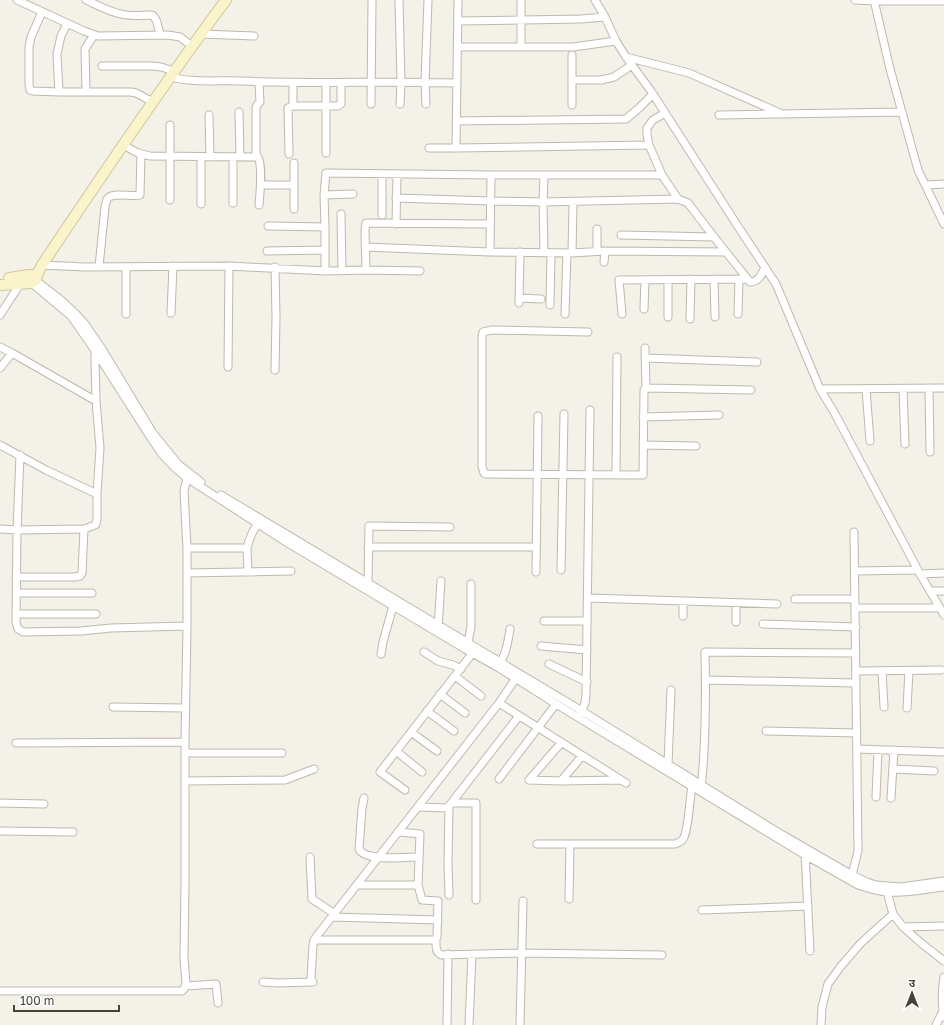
<svg xmlns="http://www.w3.org/2000/svg" width="944" height="1025" font-family="'Golos Text','Noto Sans Devanagari',sans-serif">
  <style>
    .lines { fill: none; stroke-linecap: round; stroke-linejoin: round }
    .street-casing { stroke: #beb9ac; stroke-width: 9 }
    .secondary-casing { stroke: #cfc79b; stroke-width: 12 }
    .street { stroke: #fff; stroke-width: 7 }
    .secondary { stroke: #faf4cb; stroke-width: 10 }
  </style>
  <rect width="100%" height="100%" fill="#f3f1e8"/>
  <g class="lines">
    <!-- street casing -->
    <g class="street-casing">
      <path id="street" d="M 17,0 L 84,31 L 98,36 L 168,35 L 180,37 L 192,46
        M 86,0 C 97,5 109,12 121,14 C 131,17 142,15 152,15 C 158,19 158,28 160,35
        M 399,0 L 401,83 L 400,104
        M 521,0 L 521,47
        M 595,0 L 605,17 L 616,41 L 626,57 L 651,91 L 737,225 L 776,284 L 820,389 L 834,412 L 920,574 L 944,615
        M 855,0 L 874,1 L 944,1
        M 874,0 L 890,69 L 918,170 L 944,224
        M 42,12 L 31,37 L 29,47 L 29,84 L 30,90 L 32,91 L 59,92 L 131,92 L 136,93 L 153,102
        M 458,21 L 581,19 L 605,17
        M 201,34 L 254,36
        M 458,47 L 573,47 L 616,41
        M 626,57 L 689,73 L 780,113
        M 102,66 L 152,66 L 161,67 L 174,71
        M 170,77 C 194,83 219,80 243,81 C 314,84 386,81 457,83
        M 572,80 L 601,80 L 614,77 L 632,65
        M 293,83 L 293,106
        M 326,83 L 326,153
        M 59,92 L 57,54 L 61,36 L 67,24
        M 86,92 L 85,49 L 94,35
        M 371,104 L 372,0
        M 426,104 L 425,82 L 428,0
        M 572,105 L 572,55
        M 239,112 L 240,157
        M 665,113 L 653,120 L 647,128 L 647,135 L 649,145 L 662,175 L 678,199 L 688,203 L 714,237 L 750,282 C 759,282 762,274 765,267
        M 209,115 L 210,157
        M 719,115 L 902,112
        M 456,121 L 626,119 L 639,108 L 653,94
        M 170,125 L 170,200
        M 123,145 L 138,153 L 150,156 L 258,157 C 263,167 260,193 259,205
        M 429,148 L 456,148 L 649,145
        M 456,148 L 458,0
        M 289,154 L 288,108 L 293,106 L 338,106 L 341,104 L 341,83
        M 201,157 L 201,204
        M 233,157 L 233,203
        M 256,157 L 256,108 L 257,105 L 260,102 L 259,82
        M 294,163 L 294,209
        M 382,174 L 382,215
        M 544,176 L 543,202 L 544,253
        M 261,185 L 294,185
        M 926,185 L 944,184
        M 324,195 L 353,194
        M 396,198 L 491,201 L 543,202 L 678,199
        M 341,214 L 342,271
        M 396,224 L 397,174
        M 268,226 L 325,227
        M 621,235 L 714,237
        M 365,247 L 490,252 L 572,253 L 605,251 L 726,252
        M 267,251 L 325,250
        M 597,251 L 597,229
        M 490,252 L 491,175
        M 572,253 L 573,202
        M 604,262 L 605,251
        M 42,265 L 85,267 L 229,266 L 325,271 L 366,270 L 420,271
        M 99,267 L 105,207 C 106,204 106,200 108,198 C 114,192 132,197 140,195 L 141,154
        M 126,267 L 126,314
        M 366,270 L 365,230 L 366,223 L 490,224
        M 325,271 L 325,227 L 324,195 L 326,173 L 491,175 L 662,175
        M 34,279 L 61,300 L 76,314 L 85,324 L 102,349 L 153,433 L 178,464 L 201,482
        M 714,279 L 715,317
        M 28,280 L 71,316 L 96,352 L 149,435 L 161,453 L 175,468 L 187,478 L 286,542 L 465,649 L 499,668 L 556,704 L 805,855 L 858,885 C 867,888 877,891 886,892 C 905,894 926,889 944,887
        M 519,298 L 541,299
        M 519,303 L 520,252
        M 550,305 L 551,253
        M 644,309 L 645,280
        M 171,313 L 173,266
        M 565,314 L 567,253
        M 622,314 L 619,280 L 747,279
        M 738,314 L 739,279
        M 0,315 L 20,284
        M 668,317 L 668,280
        M 690,319 L 691,279
        M 588,332 L 492,330 L 487,331 L 483,332 L 482,336 L 482,466 L 484,473 L 486,474 L 643,475 L 644,390 L 648,388 L 751,390
        M 0,347 L 12,353 L 96,401
        M 645,348 L 646,388
        M 645,358 L 757,362
        M 228,367 L 229,266
        M 0,368 L 12,353
        M 275,370 L 276,317 L 275,267
        M 929,388 L 930,452
        M 820,389 L 944,388
        M 866,389 L 870,441
        M 903,389 L 905,444
        M 643,417 L 719,415
        M 0,445 L 46,470 L 97,494
        M 643,445 L 696,446
        M 20,455 L 17,530 L 16,622 L 18,629 L 23,632 L 81,631 L 111,628 L 187,626
        M 616,475 L 617,357
        M 221,495 L 582,711 L 781,834 L 852,875 L 867,882 L 876,885 L 887,886 L 901,887 L 944,881
        M 0,529 L 17,530 L 84,529 L 95,525 L 96,524 L 97,519 L 97,494 L 100,448 L 96,401 L 95,359 L 95,354 L 98,351
        M 368,547 L 536,547
        M 187,548 L 246,548 L 247,549 L 248,571
        M 247,549 C 249,537 254,529 260,520
        M 561,570 L 564,414
        M 855,571 L 918,570
        M 536,572 L 538,416
        M 187,573 L 291,571
        M 920,574 L 944,573
        M 16,577 L 75,577 L 80,576 L 82,573 L 84,529
        M 368,583 L 369,526 L 450,527
        M 930,591 L 944,591
        M 16,593 L 92,593
        M 588,598 L 777,604
        M 795,599 L 855,599
        M 736,603 L 736,622
        M 855,608 L 940,608
        M 16,614 L 96,614
        M 683,616 L 683,601
        M 544,621 L 587,621
        M 763,624 L 856,627
        M 438,629 L 441,581
        M 468,642 L 471,627 L 471,584
        M 541,646 L 587,650
        M 424,652 L 438,661 L 453,665 L 461,669
        M 381,654 L 383,642 L 393,606
        M 549,664 L 587,682
        M 498,666 C 506,655 508,642 510,629
        M 856,671 L 941,670
        M 882,671 L 884,707
        M 455,676 L 481,696
        M 706,680 L 856,683
        M 440,694 L 465,713
        M 499,703 L 626,783
        M 113,707 L 185,708
        M 907,708 L 909,671
        M 427,711 L 454,731
        M 580,715 L 585,703 L 586,694 L 590,410
        M 766,731 L 857,733
        M 411,732 L 437,751
        M 16,743 L 185,742
        M 857,749 L 944,752
        M 396,751 L 422,772
        M 185,753 L 282,753
        M 668,764 L 671,690
        M 893,769 L 934,771
        M 499,779 L 556,704
        M 529,780 L 561,781 L 621,780
        M 529,780 L 561,743
        M 185,781 L 285,780 L 314,769
        M 561,781 L 582,756
        M 701,789 C 706,743 706,697 705,652 L 856,653
        M 405,790 L 380,772 L 475,650
        M 876,797 L 878,750
        M 364,798 L 362,808 L 359,849 C 365,862 407,857 419,857
        M 891,798 L 894,750
        M 0,803 L 44,804
        M 452,803 L 476,803 L 476,900
        M 418,807 L 449,808
        M 0,831 L 73,832
        M 399,832 L 420,834 L 418,885
        M 537,844 L 675,844 C 678,843 681,842 683,839 C 688,833 690,797 692,786
        M 805,853 L 810,951
        M 310,857 L 312,899 L 335,914
        M 852,875 L 858,851 L 854,532
        M 449,895 L 448,863 L 449,806 L 519,716
        M 569,899 L 570,844
        M 702,910 L 808,906
        M 893,914 L 903,927 L 921,943 L 944,961
        M 332,917 L 438,920
        M 903,927 L 944,926
        M 436,939 C 436,946 435,953 442,955 L 522,953 L 662,955
        M 314,940 L 434,940 L 436,939 L 437,937 L 438,901 L 422,900 L 418,885 L 357,885
        M 944,977 C 942,990 941,1004 944,1017
        M 263,982 L 278,983 L 313,982 L 311,981 L 311,978 L 313,945 L 314,940 L 316,937 L 499,703 L 518,675
        M 185,986 L 216,984 L 218,1003
        M 0,991 L 182,991 L 184,989 L 186,983 L 184,958 L 185,883 L 185,742 L 187,626 L 187,548 L 184,491 L 187,478 L 189,476
        M 447,1025 L 448,954
        M 469,1025 L 472,954
        M 520,1025 L 523,901
        M 821,1025 L 822,1007 L 828,984 L 841,966 L 861,943 L 893,914 L 886,888
        M 936,1025 L 943,1011"/>
    </g>
    <!-- secondary casing -->
    <g class="secondary-casing">
      <path id="secondary" d="M 9,278 C 19,277 27,274 37,275
        M 0,285 L 31,283 L 36,280 L 37,275 L 42,265 C 102,175 162,86 226,0"/>
    </g>
    <!-- street -->
    <use href="#street" class="street"/>
    <!-- secondary -->
    <use href="#secondary" class="secondary"/>
  </g>
  <!-- north arrow -->
  <g transform="translate(912 993)" stroke="#ffffff" stroke-width="3" paint-order="stroke">
  <path d="M0-3L7 15L0 10L-7 15Z" fill="#464237"/>
  <text y="-6" font-size="11" font-weight="bold" text-anchor="middle" fill="#464237">उ</text>
  </g>
  <!-- scale -->
  <path d="M14 1005v6h105v-6" fill="none" stroke="#464237" stroke-width="2"/>
  <text x="20" y="1005" font-size="12" fill="#464237" stroke="#ffffff" stroke-width="3" paint-order="stroke">100 m</text>
</svg>
